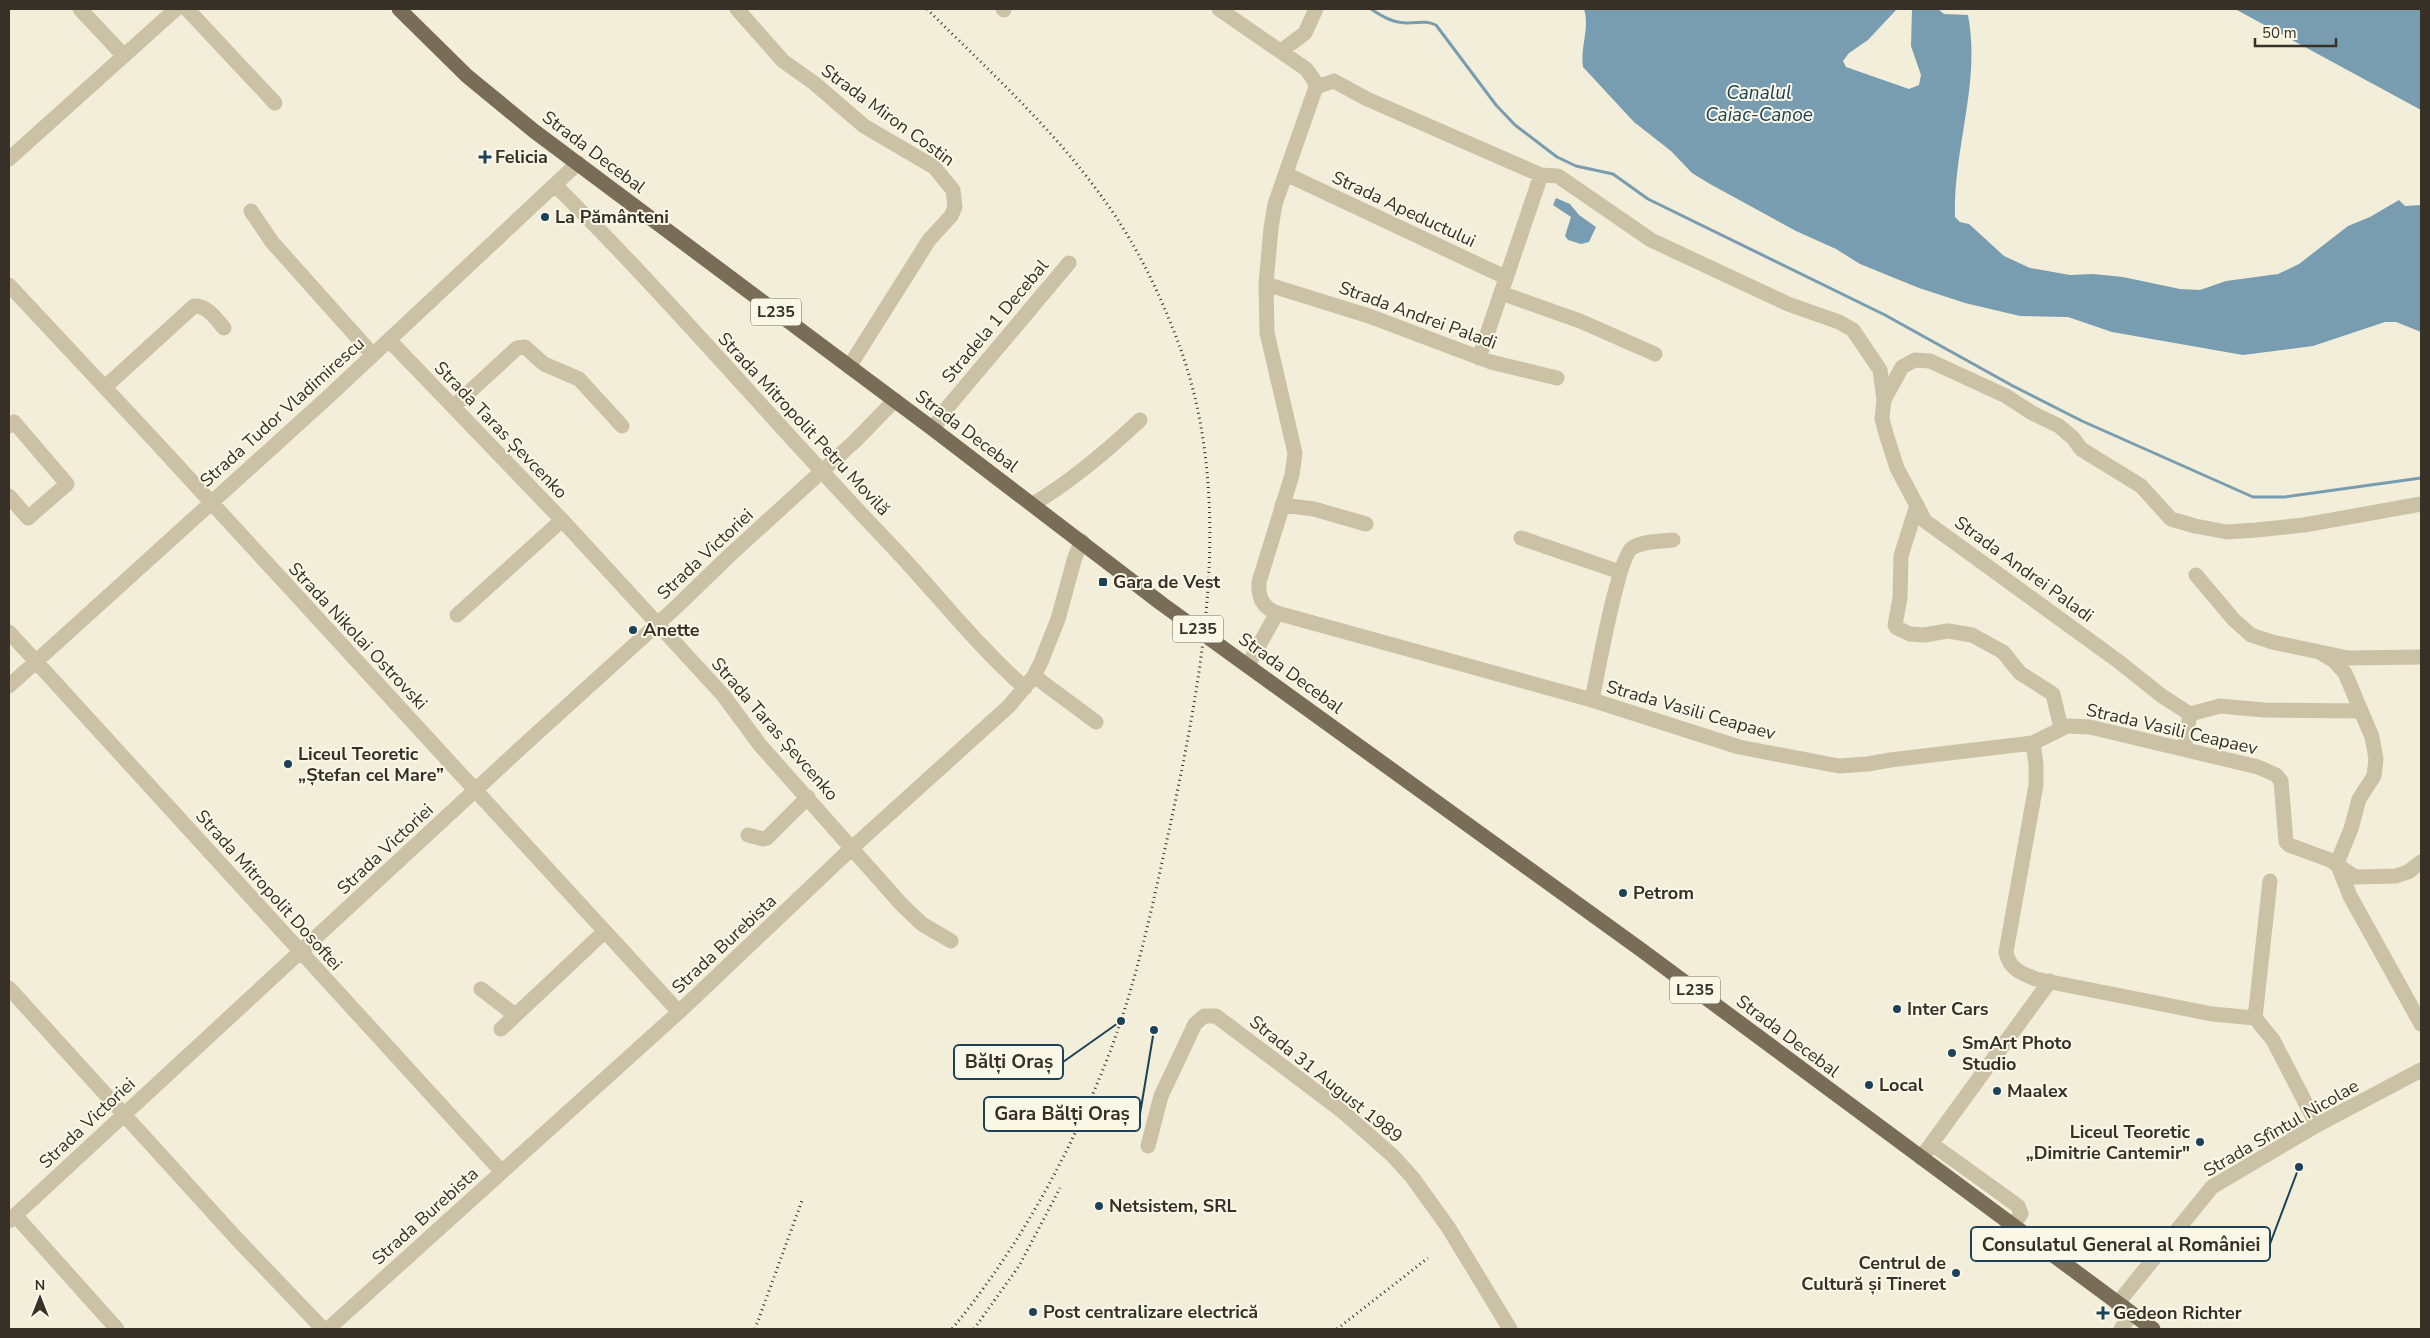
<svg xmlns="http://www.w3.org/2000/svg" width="2430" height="1338" font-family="'Nunito Sans',sans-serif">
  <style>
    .water { fill: #789cb0 }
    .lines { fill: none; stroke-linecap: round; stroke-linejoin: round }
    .stream { stroke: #789cb0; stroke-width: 3 }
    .minor { stroke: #cbc2a5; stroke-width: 15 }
    .major { stroke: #796d57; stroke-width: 15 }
    .rail { stroke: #363027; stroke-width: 3; stroke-dasharray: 1 4; stroke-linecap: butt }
    .poi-dot { fill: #1b4259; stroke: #faf7e6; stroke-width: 2 }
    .labels { text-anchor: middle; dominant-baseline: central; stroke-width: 4; stroke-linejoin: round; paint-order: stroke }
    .shield { fill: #faf7e6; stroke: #716c60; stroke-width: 1 }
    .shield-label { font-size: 16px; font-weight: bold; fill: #363027 }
    .street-label { font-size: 18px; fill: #363027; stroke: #faf7e6 }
    .poi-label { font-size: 18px; font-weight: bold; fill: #363027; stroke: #faf7e6; text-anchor: start }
    .water-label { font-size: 19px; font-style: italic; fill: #1b4259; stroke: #faf7e6 }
    .leader { fill: none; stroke: #1b4259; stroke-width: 2 }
    .callout-dot { fill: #1b4259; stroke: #faf7e6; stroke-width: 2 }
    .callout { fill: #faf7e6; stroke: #1b4259; stroke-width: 2 }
    .callout-label { font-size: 19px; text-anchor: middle; font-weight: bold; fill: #363027 }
  </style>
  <rect width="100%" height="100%" fill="#f2eeda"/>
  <!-- water -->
  <path class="water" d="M 1584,9 L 1897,9 L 1868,40 L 1849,53 L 1843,61 L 1846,67 L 1909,89 L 1919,85 L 1921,75 L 1911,46 L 1912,9 L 1938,9 L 1944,14 L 1968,15 C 1981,83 1953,148 1955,217 L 1960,222 L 1969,224 L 2004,256 L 2030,268 L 2070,275 L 2093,274 L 2123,277 L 2180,289 L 2200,290 L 2226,281 L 2278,274 L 2299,264 L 2348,226 L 2370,217 L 2399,200 L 2405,206 L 2421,205 L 2421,332 L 2396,322 L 2385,322 L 2313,346 L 2243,355 L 2112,332 L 2068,317 L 2020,316 L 1965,303 L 1919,288 L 1860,264 L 1836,249 L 1796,231 L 1710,184 L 1692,173 L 1671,151 L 1634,122 L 1583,67 C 1580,47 1590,28 1584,9 Z
    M 2235,9 L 2421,9 L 2421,110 Z
    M 1556,198 L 1570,204 L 1579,215 L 1596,227 L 1589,242 L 1581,244 L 1568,240 L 1565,236 L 1571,217 L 1553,205 Z"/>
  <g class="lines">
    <!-- stream -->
    <path class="stream" d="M 1371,9 C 1383,17 1393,23 1408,23 C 1419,23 1425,20 1436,25 L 1496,105 L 1515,125 L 1557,157 L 1576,166 L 1613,174 L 1648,199 L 1885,315 L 2013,386 L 2082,421 L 2253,497 L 2285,497 L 2421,478"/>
    <!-- minor -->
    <path class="minor" d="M 80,9 L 124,56
      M 187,9 L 275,103
      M 737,9 L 783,61 L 814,83 L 864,126 L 934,167 L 953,190 L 955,207 L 951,216 L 929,240 L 849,367
      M 1003,9 L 1004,10
      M 1219,9 L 1306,69 L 1314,80 L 1316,87 L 1275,204 L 1271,228 L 1266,284 L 1267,333 L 1295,453 L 1292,475 L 1259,582 C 1258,597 1262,607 1277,613
      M 1281,51 L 1305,33 L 1316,9
      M 1316,87 L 1334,81 L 1367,99 L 1541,175 L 1558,176 L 1651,240 L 1788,304 L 1839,322 L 1853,330 L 1880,370 L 1884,400 L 1882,419 L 1887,437 L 1897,468 L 1925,521 L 2118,661 L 2162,696 L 2190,714 L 2184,749
      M 9,159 L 176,9
      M 1286,174 L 1505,277
      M 556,186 C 671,300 776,425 888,542 C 934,590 975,644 1025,688
      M 251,211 L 272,242 L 373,355
      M 1266,284 L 1369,316 L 1491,362 L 1557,378
      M 9,285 L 153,439 L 679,1012
      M 1501,293 L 1580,321 L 1655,354
      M 389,340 L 562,520 L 723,695 L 760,745 L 902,905 L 922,924 L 951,941
      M 1479,358 L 1541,175
      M 105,387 L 194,306 C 207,305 216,319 224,328
      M 1884,400 L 1902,367 L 1915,360 L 1930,361 L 2006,396 L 2032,413 L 2059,426 L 2073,438 L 2081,449 L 2141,486 L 2171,519 L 2195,526 L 2227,532 L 2256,530 L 2304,525 L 2421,504
      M 454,406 L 517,348 L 525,347 L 544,364 L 579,379 L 622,426
      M 9,426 L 14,422 L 67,484 L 28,518 L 9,496
      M 933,429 L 947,408 L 1069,263
      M 1033,504 C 1072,481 1107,451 1140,420
      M 1282,505 L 1314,509 L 1366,524
      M 1917,505 L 1901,556 L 1900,598 L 1895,625 L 1897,628 L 1910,634 L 1924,635 L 1948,631 L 1972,635 L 2003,652 L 2020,673 L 2053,694 L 2061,728
      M 1521,538 L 1620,572
      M 2196,575 L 2234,620 L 2251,635 L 2272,642 L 2348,658 L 2421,657
      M 457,615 L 562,520
      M 9,632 L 502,1172
      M 2321,653 L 2333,660 L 2345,673 L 2372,737 L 2376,759 L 2374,776 L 2359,799 L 2351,829 L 2337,863 L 2350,896 L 2421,1024
      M 1248,665 L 1277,613 L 1592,700 L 1739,747 L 1839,766 L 1868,764 L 1890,760 L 2033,743 L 2067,726 L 2090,727 L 2258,767 L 2276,775 L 2281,781 L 2286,842 L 2289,845 L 2330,860 L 2355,877 L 2396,876 L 2408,872 L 2421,862
      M 1034,676 L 1096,722
      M 9,686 L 328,397 L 578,163
      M 1592,700 C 1597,676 1618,558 1632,548 C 1642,541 1661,541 1673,540
      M 2190,714 L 2220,706 L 2264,710 L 2360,711
      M 2033,743 L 2036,764 L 2036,785 L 2006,952 C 2009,969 2021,973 2036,979 L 2212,1014 L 2255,1018 L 2273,1040 L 2317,1125
      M 748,835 L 763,839 L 767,838 L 808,797
      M 9,988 L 237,1239 L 323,1329
      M 481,989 L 515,1015
      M 2255,1018 L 2270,881
      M 501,1029 L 604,932
      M 1932,1144 L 2018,1206 L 2021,1214 L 2012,1226
      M 1148,1146 L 1161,1096 L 1195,1024 L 1204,1016 L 1216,1016 L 1342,1111 L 1393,1156 L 1412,1177 L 1448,1227 L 1510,1329
      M 1921,1158 L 2050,981
      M 15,1215 L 117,1329
      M 9,1221 L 524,745 L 674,609 L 731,554 L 855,441 L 895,400
      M 2117,1304 L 2212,1187 L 2317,1125 L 2421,1070
      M 328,1329 L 679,1012 L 853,847 L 1009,706 L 1034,676 L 1041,662 L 1058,619 L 1075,557 L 1082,541
      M 2121,1329 L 2132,1314"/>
    <!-- major -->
    <path class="major" d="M 399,9 L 467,76 L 534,131 L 933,429 L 1162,604 L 1640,949 L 2153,1329"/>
    <!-- rail -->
    <path class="rail" d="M 927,9 C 989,71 1056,131 1107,204 C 1135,243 1157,288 1175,334 C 1238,493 1203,674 1168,835 C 1151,912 1135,989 1106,1062 C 1068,1158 1017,1250 952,1329
      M 755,1329 L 803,1198
      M 974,1329 L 1019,1266 L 1060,1188
      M 1337,1329 L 1428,1258"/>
  </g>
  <!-- markers -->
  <g class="poi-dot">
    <path d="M482.5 149.5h5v5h5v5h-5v5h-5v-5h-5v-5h5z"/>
    <circle cx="545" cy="217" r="5"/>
    <rect x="1098" y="577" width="10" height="10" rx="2.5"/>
    <circle cx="633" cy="630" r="5"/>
    <circle cx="288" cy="764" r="5"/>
    <circle cx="1623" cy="893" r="5"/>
    <circle cx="1897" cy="1009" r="5"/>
    <circle cx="1952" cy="1053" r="5"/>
    <circle cx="1869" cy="1085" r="5"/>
    <circle cx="1997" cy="1091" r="5"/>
    <circle cx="2200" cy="1142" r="5"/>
    <circle cx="1099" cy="1206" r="5"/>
    <circle cx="1956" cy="1273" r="5"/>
    <circle cx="1033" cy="1312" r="5"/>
    <path d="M2100.5 1305.5h5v5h5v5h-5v5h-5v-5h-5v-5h5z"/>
  </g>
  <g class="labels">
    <!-- shield labels -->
    <g class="shield">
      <rect x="751" y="298.5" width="50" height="27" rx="4"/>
      <rect x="1173" y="615.5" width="50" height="27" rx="4"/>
      <rect x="1670" y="976.5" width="50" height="27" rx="4"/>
    </g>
    <g class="shield-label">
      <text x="776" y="312">L235</text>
      <text x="1198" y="629">L235</text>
      <text x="1695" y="990">L235</text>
    </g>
    <!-- street labels -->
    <g class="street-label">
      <text transform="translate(888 115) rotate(36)">Strada Miron Costin</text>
      <text transform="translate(594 152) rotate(37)">Strada Decebal</text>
      <text transform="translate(1404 209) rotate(25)">Strada Apeductului</text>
      <text transform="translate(1418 315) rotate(20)">Strada Andrei Paladi</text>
      <text transform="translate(995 321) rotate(-50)">Stradela 1 Decebal</text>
      <text transform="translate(282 412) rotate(-42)">Strada Tudor Vladimirescu</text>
      <text transform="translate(804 424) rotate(47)">Strada Mitropolit Petru Movilă</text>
      <text transform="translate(501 430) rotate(46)">Strada Taras Șevcenko</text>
      <text transform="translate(967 431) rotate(37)">Strada Decebal</text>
      <text transform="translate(705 554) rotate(-43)">Strada Victoriei</text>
      <text transform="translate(2024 569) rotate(36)">Strada Andrei Paladi</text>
      <text transform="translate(358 636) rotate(47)">Strada Nikolai Ostrovski</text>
      <text transform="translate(1291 673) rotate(36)">Strada Decebal</text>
      <text transform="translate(1691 710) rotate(16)">Strada Vasili Ceapaev</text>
      <text transform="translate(775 729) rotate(49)">Strada Taras Șevcenko</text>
      <text transform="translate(2172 729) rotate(13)">Strada Vasili Ceapaev</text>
      <text transform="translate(385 849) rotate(-43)">Strada Victoriei</text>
      <text transform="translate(269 890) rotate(48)">Strada Mitropolit Dosoftei</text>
      <text transform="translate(724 944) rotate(-43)">Strada Burebista</text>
      <text transform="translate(1788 1036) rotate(37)">Strada Decebal</text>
      <text transform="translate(1326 1079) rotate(39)">Strada 31 August 1989</text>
      <text transform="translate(87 1123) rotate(-43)">Strada Victoriei</text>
      <text transform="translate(2281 1128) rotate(-30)">Strada Sfîntul Nicolae</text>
      <text transform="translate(425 1216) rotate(-42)">Strada Burebista</text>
    </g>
    <!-- poi labels -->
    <g class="poi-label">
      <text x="495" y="157">Felicia</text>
      <text x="555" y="217">La Pământeni</text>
      <text x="1113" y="582">Gara de Vest</text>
      <text x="643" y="630">Anette</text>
      <text x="298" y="754">Liceul Teoretic<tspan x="298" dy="21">„Ștefan cel Mare”</tspan></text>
      <text x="1633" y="893">Petrom</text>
      <text x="1907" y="1009">Inter Cars</text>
      <text x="1962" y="1043">SmArt Photo<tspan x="1962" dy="21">Studio</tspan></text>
      <text x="1879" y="1085">Local</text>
      <text x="2007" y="1091">Maalex</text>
      <text x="2190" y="1132" text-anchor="end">Liceul Teoretic<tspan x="2190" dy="21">„Dimitrie Cantemir"</tspan></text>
      <text x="1109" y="1206">Netsistem, SRL</text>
      <text x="1946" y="1263" text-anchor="end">Centrul de<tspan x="1946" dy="21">Cultură și Tineret</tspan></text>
      <text x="1043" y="1312">Post centralizare electrică</text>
      <text x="2113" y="1313">Gedeon Richter</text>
    </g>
    <!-- water labels -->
    <g class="water-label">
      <text x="1759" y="93">Canalul<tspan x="1759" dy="22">Caiac-Canoe</tspan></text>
    </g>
  </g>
  <!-- callouts -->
  <path class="leader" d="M1121 1021L1063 1062M1154 1030L1140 1114M2299 1167L2270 1244"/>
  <g class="callout-dot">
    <circle cx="1121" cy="1021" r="5"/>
    <circle cx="1154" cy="1030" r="5"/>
    <circle cx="2299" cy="1167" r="5"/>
  </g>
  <g class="callout">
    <rect x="954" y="1045" width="109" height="34" rx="5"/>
    <rect x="984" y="1097" width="156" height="34" rx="5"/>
    <rect x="1971" y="1227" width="299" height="34" rx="5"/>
  </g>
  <g class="callout-label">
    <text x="1009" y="1068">Bălți Oraș</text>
    <text x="1062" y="1120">Gara Bălți Oraș</text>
    <text x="2121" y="1251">Consulatul General al României</text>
  </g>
  <!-- border -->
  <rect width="2430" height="1338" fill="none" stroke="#363027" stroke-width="20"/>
  <!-- north arrow -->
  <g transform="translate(40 1298)" stroke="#faf7e6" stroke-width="4" paint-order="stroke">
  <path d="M0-4L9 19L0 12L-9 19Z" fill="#363027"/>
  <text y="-8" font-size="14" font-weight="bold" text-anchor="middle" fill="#363027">N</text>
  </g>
  <!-- scale -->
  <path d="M2255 38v8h81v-8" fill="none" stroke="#363027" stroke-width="2.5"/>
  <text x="2262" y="38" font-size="15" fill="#363027" stroke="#faf7e6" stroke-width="4" paint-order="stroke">50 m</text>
</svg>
